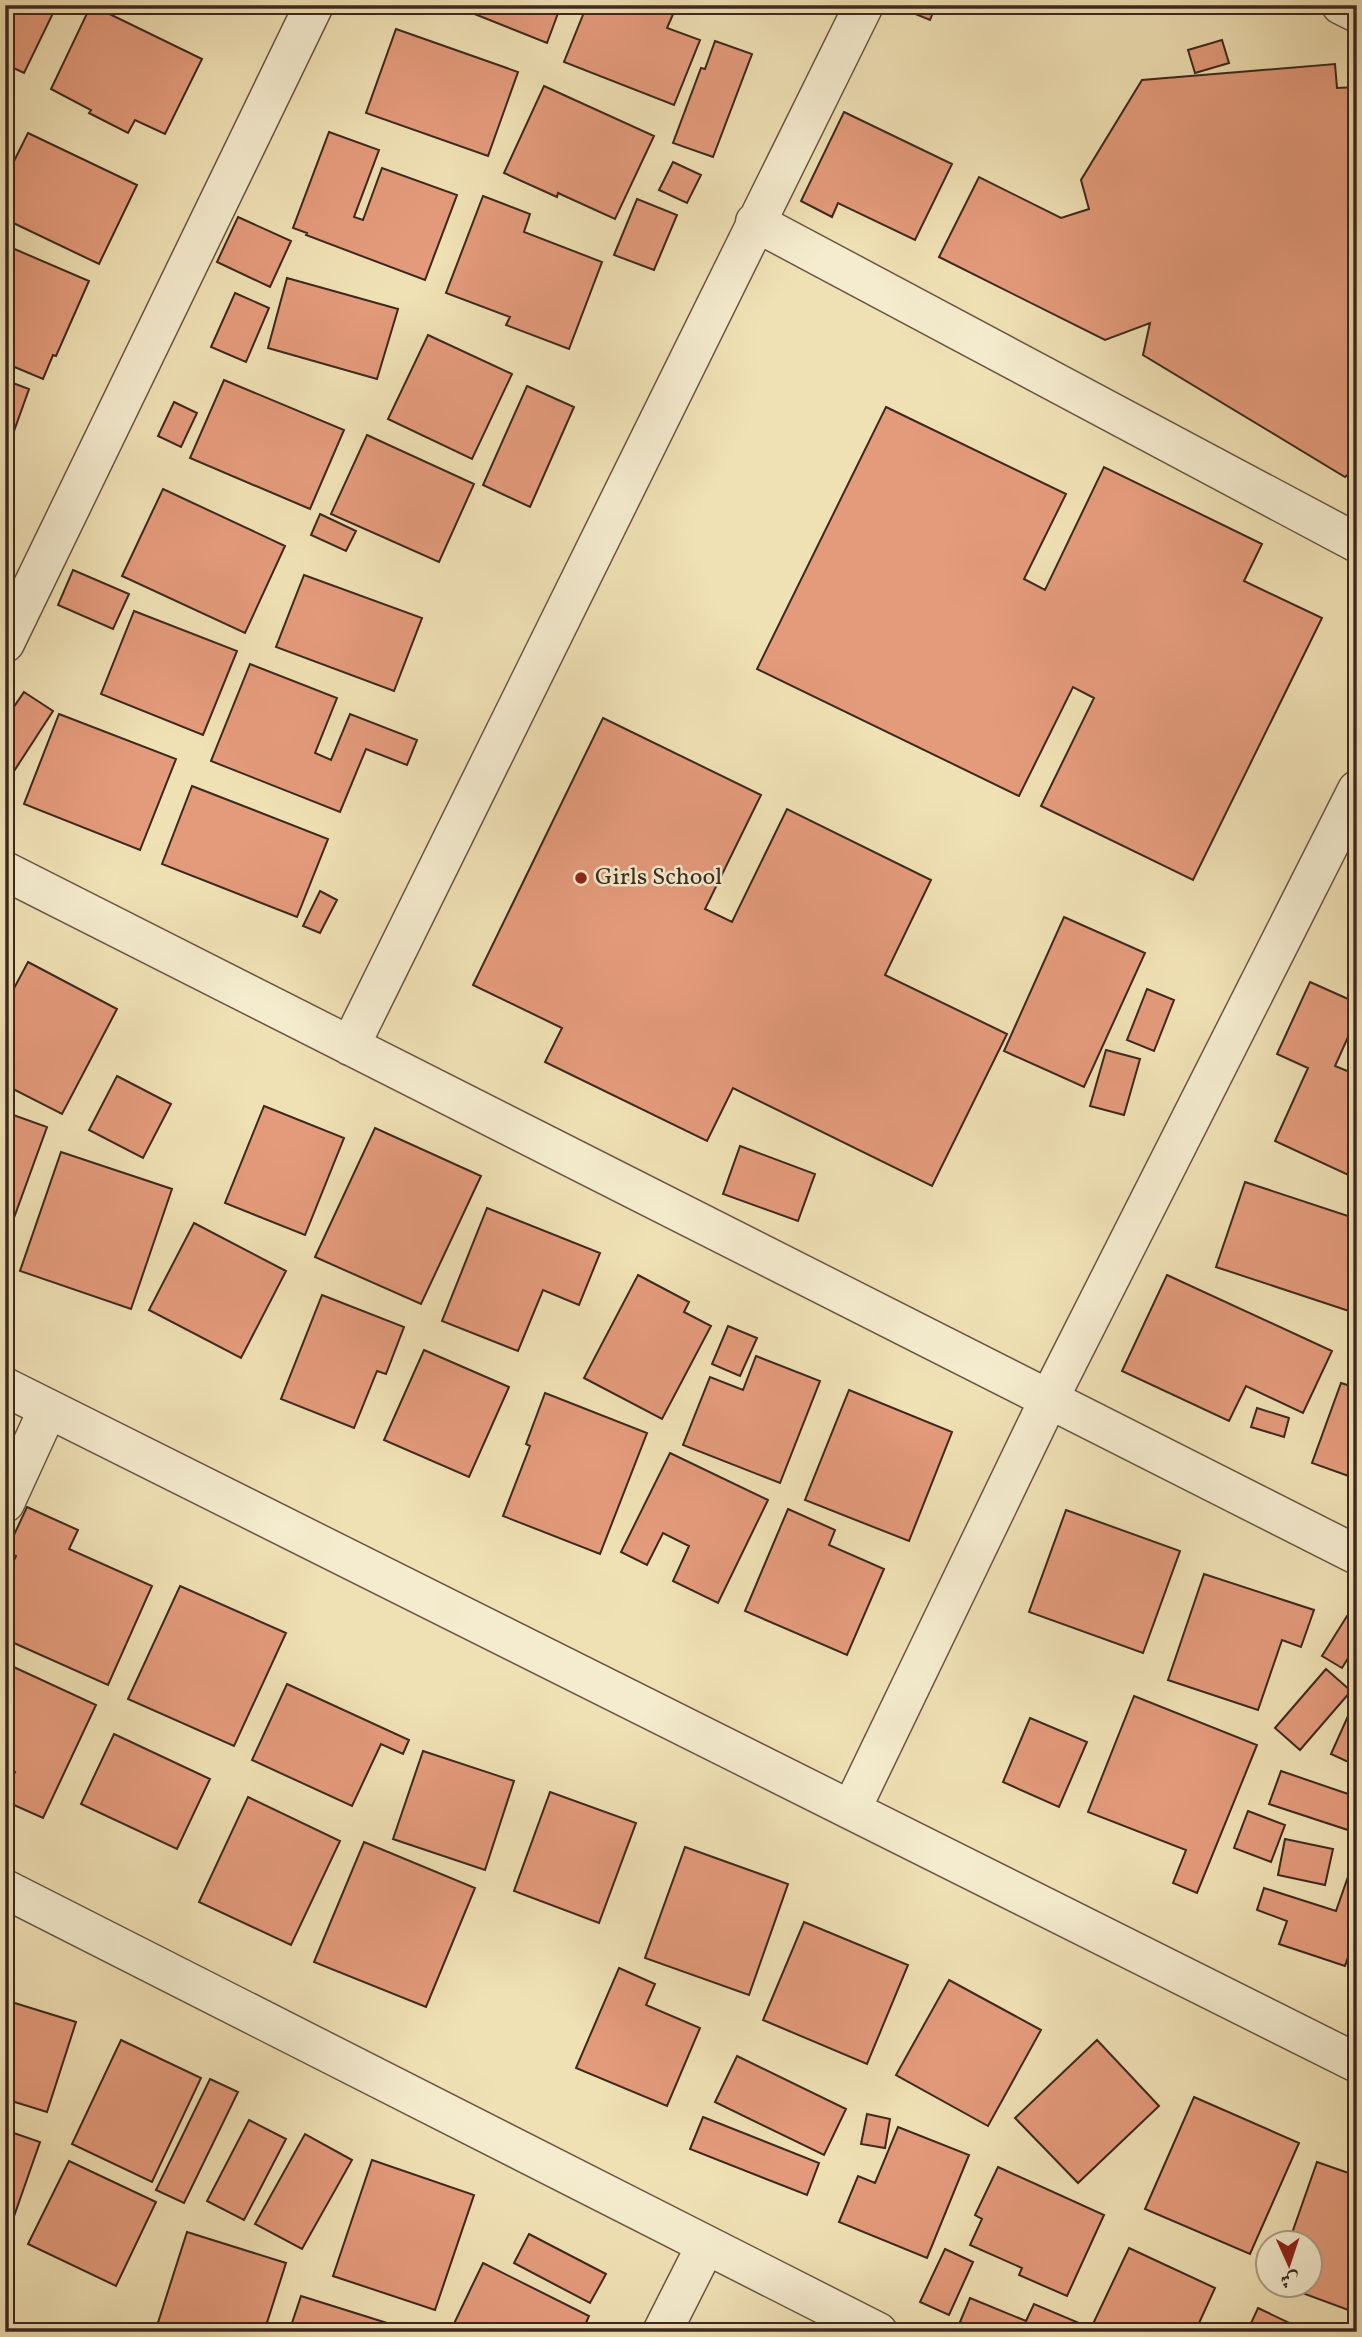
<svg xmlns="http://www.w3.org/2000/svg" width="1362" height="2337" font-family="Vollkorn,Amiri,serif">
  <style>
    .building { fill: #e49b7c; stroke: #3d281f; stroke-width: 2 }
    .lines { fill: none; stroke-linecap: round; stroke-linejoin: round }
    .minor-casing { stroke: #6a5644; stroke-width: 41 }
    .minor { stroke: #f5eccf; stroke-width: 38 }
    .poi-dot { fill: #8f2418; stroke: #f5eccf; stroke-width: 2.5 }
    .labels { text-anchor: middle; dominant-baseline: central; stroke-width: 5; stroke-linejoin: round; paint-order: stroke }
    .poi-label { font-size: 24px; fill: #3d281f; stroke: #f5eccf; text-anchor: start }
  </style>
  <rect width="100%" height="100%" fill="#f0e1b5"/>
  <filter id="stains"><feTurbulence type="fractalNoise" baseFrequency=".00286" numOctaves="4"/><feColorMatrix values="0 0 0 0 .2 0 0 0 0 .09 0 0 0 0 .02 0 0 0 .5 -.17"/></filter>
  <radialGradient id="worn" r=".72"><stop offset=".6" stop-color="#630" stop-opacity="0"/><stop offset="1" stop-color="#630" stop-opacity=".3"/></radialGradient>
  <!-- building -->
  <path class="building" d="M 5,5 L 57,5 L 24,73 L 5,64 Z
    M 91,5 L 202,59 L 165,134 L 135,120 L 128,133 L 89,113 L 91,110 L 51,89 Z
    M 452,5 L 561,5 L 547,43 Z
    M 587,5 L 658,5 L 674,12 L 667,28 L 700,40 L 674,105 L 564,62 Z
    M 911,5 L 936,5 L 930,20 L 908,11 Z
    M 396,29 L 518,72 L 488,156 L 366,113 Z
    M 1222,40 L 1229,63 L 1195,73 L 1188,50 Z
    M 715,41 L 752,54 L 713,157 L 673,143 L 701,68 L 705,69 Z
    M 1335,64 L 1337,88 L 1357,87 L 1357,467 L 1345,477 L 1143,355 L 1150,323 L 1105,340 L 939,257 L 979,177 L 1061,218 L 1089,209 L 1081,180 L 1142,80 Z
    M 544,86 L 654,136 L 615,219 L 558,193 L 557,197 L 504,173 Z
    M 844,112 L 952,164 L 915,240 L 838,203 L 832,217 L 801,201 Z
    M 329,132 L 379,150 L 354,217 L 363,220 L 382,168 L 457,195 L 425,280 L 306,235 L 307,233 L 293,228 Z
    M 28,133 L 137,185 L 99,264 L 5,219 L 5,179 Z
    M 673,162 L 701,175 L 687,203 L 659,190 Z
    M 483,196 L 530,214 L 524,232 L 602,262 L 569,349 L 506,325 L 510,317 L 446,293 Z
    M 637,199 L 677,215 L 654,270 L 614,255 Z
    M 238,217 L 291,241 L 270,287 L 217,262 Z
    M 5,245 L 89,281 L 56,356 L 53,355 L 43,379 L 5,363 Z
    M 287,278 L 398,309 L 377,379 L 268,348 Z
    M 235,293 L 269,308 L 246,362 L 211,347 Z
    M 428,335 L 512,374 L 472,459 L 388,419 Z
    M 5,380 L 29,389 L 9,445 L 5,444 Z
    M 224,380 L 344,430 L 310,509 L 190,458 Z
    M 527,386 L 574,407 L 530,507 L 483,485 Z
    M 174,402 L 197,413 L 181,447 L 158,436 Z
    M 886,407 L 1066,494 L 1024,579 L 1045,590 L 1104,467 L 1262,544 L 1244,581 L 1322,618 L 1193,880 L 1041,806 L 1094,698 L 1073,687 L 1019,796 L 757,669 Z
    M 367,435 L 474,484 L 439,562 L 331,514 Z
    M 163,489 L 285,546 L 245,633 L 122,576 Z
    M 320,514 L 356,531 L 346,551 L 311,535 Z
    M 73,570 L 129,594 L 113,629 L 58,605 Z
    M 304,575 L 422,618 L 394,691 L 276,647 Z
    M 134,611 L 237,651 L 203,735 L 101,694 Z
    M 250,664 L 337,698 L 315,753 L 331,760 L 350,714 L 417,740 L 407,765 L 366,749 L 340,812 L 211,761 Z
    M 24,692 L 53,711 L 5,785 L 5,720 Z
    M 59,714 L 176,759 L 140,850 L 24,804 Z
    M 603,718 L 761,795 L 705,909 L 732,922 L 787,809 L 931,880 L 885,975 L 1007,1034 L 932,1186 L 733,1088 L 707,1141 L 545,1062 L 562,1028 L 473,985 Z
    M 192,786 L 328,839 L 297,917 L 162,864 Z
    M 320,891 L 337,900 L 320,933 L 303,926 Z
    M 1064,917 L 1145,953 L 1084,1087 L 1004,1051 Z
    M 28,962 L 117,1009 L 62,1114 L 5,1085 L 5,1005 Z
    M 1310,982 L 1357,1003 L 1357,1017 L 1335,1066 L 1357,1075 L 1357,1179 L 1275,1141 L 1308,1068 L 1277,1054 Z
    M 1147,989 L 1174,1000 L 1154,1051 L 1127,1040 Z
    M 1106,1050 L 1140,1059 L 1124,1115 L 1090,1106 Z
    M 117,1076 L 171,1104 L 143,1158 L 89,1130 Z
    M 264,1106 L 344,1138 L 305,1235 L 225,1203 Z
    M 5,1112 L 47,1127 L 7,1237 L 5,1237 Z
    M 375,1128 L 481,1176 L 421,1304 L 315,1257 Z
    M 740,1146 L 815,1174 L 798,1221 L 723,1194 Z
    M 61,1152 L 172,1189 L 131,1309 L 20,1271 Z
    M 1245,1182 L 1357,1219 L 1357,1299 L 1352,1312 L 1216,1267 Z
    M 487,1208 L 600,1253 L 579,1305 L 543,1290 L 518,1351 L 442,1321 Z
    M 194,1223 L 286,1271 L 241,1358 L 149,1310 Z
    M 638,1275 L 689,1302 L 684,1312 L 711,1326 L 662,1419 L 584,1378 Z
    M 1167,1275 L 1332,1351 L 1303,1413 L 1246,1386 L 1229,1421 L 1122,1371 Z
    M 322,1295 L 404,1327 L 386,1374 L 377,1371 L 354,1428 L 281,1399 Z
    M 728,1326 L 757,1338 L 740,1376 L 712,1364 Z
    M 424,1350 L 509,1387 L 469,1477 L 384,1440 Z
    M 756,1356 L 820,1381 L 780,1483 L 683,1445 L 710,1377 L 743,1390 Z
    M 1341,1383 L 1357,1388 L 1357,1479 L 1312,1463 Z
    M 849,1390 L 952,1432 L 909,1541 L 805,1500 Z
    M 545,1393 L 647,1433 L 600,1554 L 503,1516 L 530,1446 L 526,1444 Z
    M 1257,1408 L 1289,1418 L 1284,1437 L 1251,1427 Z
    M 670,1453 L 768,1500 L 718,1603 L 673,1581 L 689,1546 L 663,1533 L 647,1565 L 621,1552 Z
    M 27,1507 L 78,1530 L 69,1549 L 152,1586 L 108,1685 L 5,1639 L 5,1579 L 16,1556 L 6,1552 Z
    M 788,1509 L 835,1530 L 829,1545 L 884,1569 L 847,1655 L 745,1611 Z
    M 1066,1510 L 1180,1551 L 1143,1653 L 1029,1612 Z
    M 1204,1574 L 1314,1610 L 1301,1647 L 1282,1640 L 1258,1710 L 1168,1680 Z
    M 180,1586 L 286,1633 L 234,1746 L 128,1699 Z
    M 1347,1616 L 1357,1622 L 1357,1644 L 1342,1668 L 1322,1656 Z
    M 5,1663 L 96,1705 L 43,1818 L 5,1801 L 5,1792 L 15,1772 L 5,1768 Z
    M 1326,1669 L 1351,1691 L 1300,1750 L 1275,1728 Z
    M 287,1684 L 409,1740 L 403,1754 L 381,1744 L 352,1806 L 252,1760 Z
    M 1134,1696 L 1257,1745 L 1197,1893 L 1173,1883 L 1186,1850 L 1088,1812 Z
    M 1357,1696 L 1357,1766 L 1331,1754 Z
    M 1030,1718 L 1087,1742 L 1059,1807 L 1003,1782 Z
    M 114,1734 L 210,1779 L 177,1849 L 81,1804 Z
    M 423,1751 L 514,1781 L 485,1870 L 393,1839 Z
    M 1281,1771 L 1357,1797 L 1357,1833 L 1269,1804 Z
    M 550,1792 L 636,1823 L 599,1923 L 514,1891 Z
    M 248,1797 L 340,1841 L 291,1945 L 199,1902 Z
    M 1248,1811 L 1285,1825 L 1271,1862 L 1234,1848 Z
    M 1285,1839 L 1333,1849 L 1325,1885 L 1278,1875 Z
    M 364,1842 L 475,1888 L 426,2007 L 314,1962 Z
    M 685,1847 L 788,1884 L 749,1995 L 645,1958 Z
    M 1357,1851 L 1357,1931 L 1345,1966 L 1279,1944 L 1287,1921 L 1257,1910 L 1264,1888 L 1336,1911 Z
    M 804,1922 L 908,1965 L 867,2064 L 763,2020 Z
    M 619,1968 L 655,1984 L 646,2005 L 700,2028 L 667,2106 L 576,2068 Z
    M 949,1980 L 1041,2030 L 988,2126 L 896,2075 Z
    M 5,2000 L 76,2022 L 47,2112 L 5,2099 Z
    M 121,2040 L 201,2078 L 152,2182 L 72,2144 Z
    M 1097,2040 L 1159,2106 L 1078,2183 L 1015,2118 Z
    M 737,2056 L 846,2109 L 824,2155 L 715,2102 Z
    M 210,2079 L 238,2092 L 184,2203 L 156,2190 Z
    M 1194,2097 L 1299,2143 L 1250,2254 L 1145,2209 Z
    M 867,2114 L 890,2119 L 885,2148 L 861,2144 Z
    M 703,2117 L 819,2163 L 807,2195 L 690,2149 Z
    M 249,2120 L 286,2139 L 244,2220 L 207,2201 Z
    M 898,2127 L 969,2155 L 927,2258 L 839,2222 L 858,2176 L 875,2183 Z
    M 5,2130 L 40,2142 L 5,2242 Z
    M 305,2134 L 352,2160 L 302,2249 L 255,2224 Z
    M 372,2160 L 474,2195 L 435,2310 L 333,2276 Z
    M 69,2161 L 156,2202 L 116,2286 L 28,2244 Z
    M 1317,2162 L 1357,2176 L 1357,2295 L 1351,2311 L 1278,2284 L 1310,2284 L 1310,2242 L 1291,2242 L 1293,2237 L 1291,2236 Z
    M 998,2167 L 1104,2215 L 1067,2296 L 1019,2275 L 1022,2268 L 970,2245 L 982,2219 L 975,2215 Z
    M 187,2232 L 286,2263 L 264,2332 L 155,2332 Z
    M 529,2234 L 606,2274 L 590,2303 L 514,2263 Z
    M 1129,2248 L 1215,2288 L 1195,2332 L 1104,2332 L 1092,2326 Z
    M 945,2249 L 973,2262 L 949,2315 L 920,2302 Z
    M 483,2263 L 589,2316 L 582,2332 L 450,2332 Z
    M 301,2296 L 387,2323 L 385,2332 L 289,2332 Z
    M 970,2298 L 1026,2321 L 1034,2304 L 1091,2328 L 1090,2332 L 985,2332 L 960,2322 Z
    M 1258,2308 L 1308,2332 L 1247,2332 Z"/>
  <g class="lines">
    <!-- minor casing -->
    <g class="minor-casing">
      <path id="minor" d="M 1341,5 L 1357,13
        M 755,222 L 1357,543
        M 5,643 L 314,5
        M 5,871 L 1357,1555
        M 350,1046 L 864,5
        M 5,1387 L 1357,2063
        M 5,1503 L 48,1409
        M 851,1810 L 1049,1399 L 1357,790
        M 5,1889 L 878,2332
        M 662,2332 L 706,2245"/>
    </g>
    <!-- minor -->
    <use href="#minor" class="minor"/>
  </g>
  <!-- markers -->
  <circle class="poi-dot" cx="581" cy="878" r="7"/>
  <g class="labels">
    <!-- poi labels -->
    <g class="poi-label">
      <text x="595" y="878">Girls School</text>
    </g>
  </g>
  <!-- margin -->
  <rect width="1362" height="2337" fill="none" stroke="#f0e1b5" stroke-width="28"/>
  <rect x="7" y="7" width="1348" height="2323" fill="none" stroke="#3d281f" stroke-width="3.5"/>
  <rect x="14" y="14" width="1334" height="2309" fill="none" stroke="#3d281f" stroke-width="2"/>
  <!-- north arrow -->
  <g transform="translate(1289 2264) rotate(177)"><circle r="33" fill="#f5eccf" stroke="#ab9e89" stroke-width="2"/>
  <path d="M0-5L12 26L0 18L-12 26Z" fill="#8f2418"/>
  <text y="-10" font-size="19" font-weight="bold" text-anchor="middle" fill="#3d281f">ش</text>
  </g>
  <rect width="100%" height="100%" filter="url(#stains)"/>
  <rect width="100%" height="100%" fill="url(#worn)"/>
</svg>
